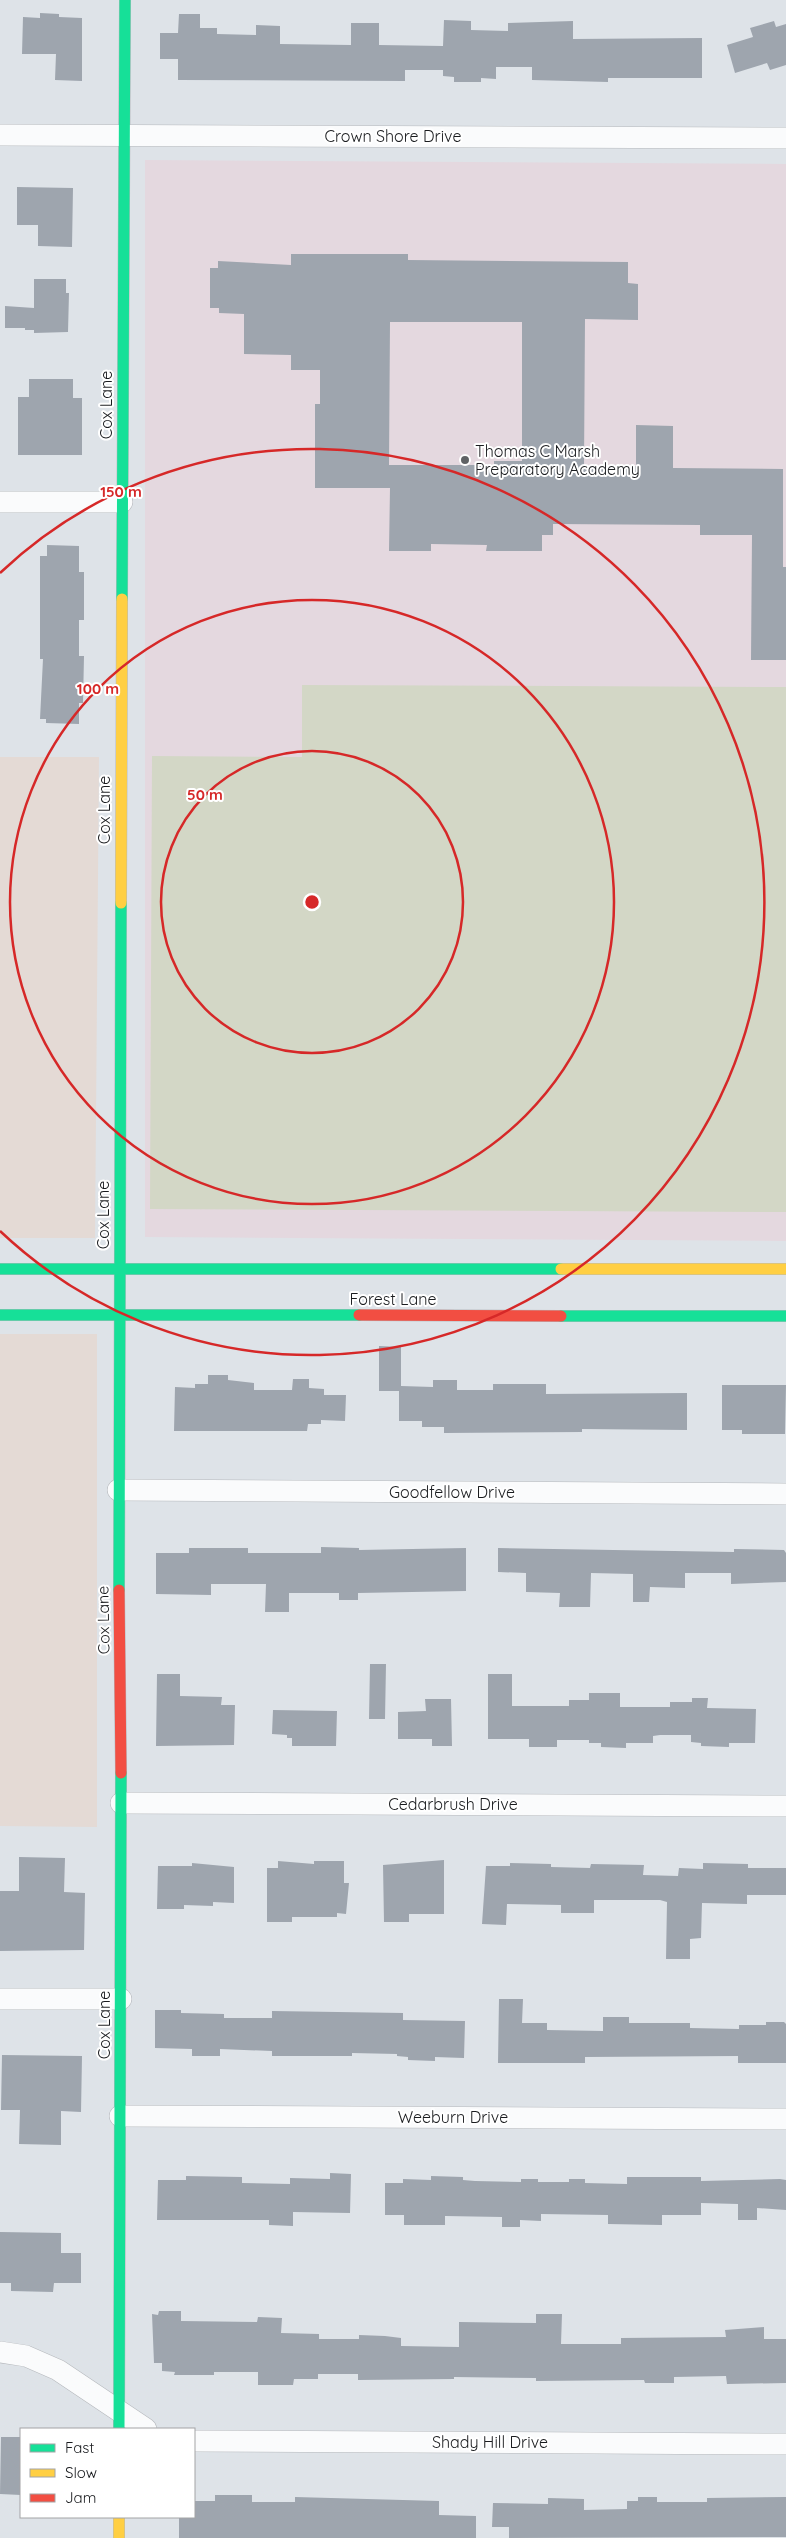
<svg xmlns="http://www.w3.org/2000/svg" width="786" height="2538" font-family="Quicksand,sans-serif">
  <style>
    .commercial { fill: #e4dad5 }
    .education { fill: #e4d8df }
    .green { fill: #d3d7c6 }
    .building { fill: #9ea5ae; fill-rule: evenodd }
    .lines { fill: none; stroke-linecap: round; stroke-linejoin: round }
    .street-casing { stroke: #b5b8bc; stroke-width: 22 }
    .fast-casing { stroke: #b5b8bc; stroke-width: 12 }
    .slow-casing { stroke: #b5b8bc; stroke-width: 12 }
    .jam-casing { stroke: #b5b8bc; stroke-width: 12 }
    .street { stroke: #fafbfc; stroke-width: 21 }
    .fast { stroke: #16e098; stroke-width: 11 }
    .slow { stroke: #ffcf43; stroke-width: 11 }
    .jam { stroke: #f24e42; stroke-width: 11 }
    .ring { fill: none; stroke: #d62828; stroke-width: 2.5 }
    .poi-dot { fill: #5f6265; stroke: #fff; stroke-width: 2 }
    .labels { text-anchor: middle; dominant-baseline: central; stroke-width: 4; stroke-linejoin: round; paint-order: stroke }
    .street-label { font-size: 16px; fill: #1a1c1f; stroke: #fff }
    .poi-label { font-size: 16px; fill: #1a1c1f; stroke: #fff; text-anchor: start }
    .centre { fill: #d62828; stroke: #fff; stroke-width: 2.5 }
    .ring-label { font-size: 15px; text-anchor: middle; font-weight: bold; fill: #d62828; stroke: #fff; stroke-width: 4; stroke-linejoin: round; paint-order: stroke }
  </style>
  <rect width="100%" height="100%" fill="#dee3e8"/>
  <!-- commercial -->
  <path class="commercial" d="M 0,757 L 99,757 L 95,1238 L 0,1238 Z
    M 0,1334 L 97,1334 L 97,1827 L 0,1826 Z"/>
  <!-- education -->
  <path class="education" d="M 145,160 L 786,164 L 786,1241 L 145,1237 Z"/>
  <!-- green -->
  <path class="green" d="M 302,685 L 786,687 L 786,1212 L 150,1209 L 152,756 L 302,757 Z"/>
  <!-- building -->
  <path class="building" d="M 40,13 L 59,14 L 59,17 L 82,18 L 82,81 L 55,80 L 56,54 L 22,54 L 23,17 L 40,18 Z
    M 179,14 L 200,14 L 200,28 L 217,28 L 217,34 L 256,35 L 256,25 L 280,26 L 280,44 L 351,45 L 351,23 L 379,23 L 379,45 L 443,46 L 444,20 L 471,21 L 471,30 L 508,31 L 508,23 L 573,21 L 573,39 L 702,38 L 702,78 L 608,78 L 608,82 L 532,80 L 532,67 L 496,67 L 496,79 L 481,78 L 481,82 L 454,82 L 454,77 L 443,76 L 443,70 L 405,70 L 405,81 L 178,80 L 178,59 L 160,59 L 160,33 L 178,33 Z
    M 774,21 L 776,27 L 786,24 L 786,65 L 770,70 L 767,63 L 735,73 L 727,45 L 753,37 L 750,28 Z
    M 17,187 L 73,188 L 72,247 L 38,246 L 38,225 L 17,225 Z
    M 291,254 L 408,254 L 408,260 L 628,262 L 628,283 L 638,284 L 638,320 L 585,319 L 584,466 L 636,466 L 636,425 L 673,426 L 673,468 L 783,469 L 783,567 L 786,567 L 786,660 L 751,660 L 752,535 L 700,535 L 700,525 L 553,524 L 553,535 L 542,535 L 542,551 L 486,551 L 487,545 L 431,544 L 431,551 L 389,551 L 390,488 L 315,488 L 315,404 L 320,404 L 320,370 L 291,370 L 291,355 L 244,354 L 244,314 L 219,313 L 219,308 L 210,308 L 210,268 L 218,268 L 218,261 L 291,265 ZM 390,322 L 522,322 L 522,461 L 494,461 L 494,465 L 389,465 Z
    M 34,279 L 66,279 L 66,293 L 69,293 L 68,332 L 34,333 L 34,330 L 25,330 L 25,328 L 5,328 L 5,306 L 34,308 Z
    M 29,379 L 73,379 L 73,398 L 82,398 L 82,455 L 18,455 L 18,397 L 29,397 Z
    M 47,545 L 79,546 L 79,572 L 84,572 L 84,620 L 79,620 L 79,656 L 84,656 L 83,703 L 79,703 L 79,724 L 46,723 L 46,719 L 40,719 L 43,659 L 40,659 L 40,556 L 47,556 Z
    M 379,1346 L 401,1347 L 401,1386 L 433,1387 L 433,1380 L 457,1380 L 457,1390 L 493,1390 L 493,1384 L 546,1384 L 546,1394 L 687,1393 L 687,1430 L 582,1429 L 582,1432 L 444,1433 L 444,1427 L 422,1427 L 422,1421 L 399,1421 L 399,1391 L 379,1391 Z
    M 208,1375 L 228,1375 L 228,1380 L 254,1383 L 254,1390 L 292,1390 L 293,1379 L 309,1379 L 309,1388 L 324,1389 L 324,1395 L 346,1395 L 345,1421 L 321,1420 L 321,1424 L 308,1424 L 307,1431 L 174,1431 L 175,1387 L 195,1388 L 195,1384 L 208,1384 Z
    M 722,1385 L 786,1385 L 785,1434 L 742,1434 L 742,1430 L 722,1430 Z
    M 321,1547 L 359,1548 L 359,1550 L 466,1548 L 466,1591 L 358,1593 L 358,1600 L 339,1600 L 339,1593 L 289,1593 L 289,1612 L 265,1612 L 266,1584 L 211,1584 L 211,1595 L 156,1594 L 156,1553 L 189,1553 L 189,1548 L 248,1548 L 248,1553 L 321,1553 Z
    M 498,1548 L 734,1552 L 734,1549 L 784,1550 L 786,1553 L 786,1582 L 731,1584 L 731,1573 L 685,1573 L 685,1588 L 650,1587 L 649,1602 L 633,1602 L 633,1574 L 591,1573 L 590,1607 L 559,1607 L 560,1593 L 526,1592 L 526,1573 L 498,1572 Z
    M 370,1664 L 386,1664 L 385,1719 L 369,1719 Z
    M 157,1674 L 180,1674 L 180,1696 L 222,1697 L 221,1705 L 235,1705 L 234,1745 L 156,1746 Z
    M 488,1674 L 512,1674 L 512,1706 L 569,1706 L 569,1700 L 589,1700 L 589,1693 L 620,1693 L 620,1707 L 670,1707 L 670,1702 L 692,1702 L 692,1698 L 708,1698 L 707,1708 L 756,1709 L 755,1743 L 729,1743 L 729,1747 L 701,1746 L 701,1743 L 691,1742 L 691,1735 L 660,1735 L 653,1736 L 653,1743 L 626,1743 L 626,1748 L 601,1747 L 601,1743 L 589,1743 L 589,1740 L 557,1740 L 557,1747 L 529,1747 L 529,1739 L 488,1739 Z
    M 425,1699 L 451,1699 L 452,1746 L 432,1746 L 432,1739 L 398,1739 L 398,1712 L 426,1711 Z
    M 273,1710 L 337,1711 L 336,1746 L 292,1746 L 292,1738 L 287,1738 L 287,1735 L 272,1734 Z
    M 19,1857 L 65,1858 L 64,1892 L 85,1893 L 84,1950 L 0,1951 L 0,1891 L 19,1891 Z
    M 444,1860 L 444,1914 L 409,1914 L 409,1922 L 384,1922 L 383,1865 Z
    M 278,1861 L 314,1864 L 314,1861 L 344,1861 L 344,1883 L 349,1883 L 346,1914 L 337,1913 L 337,1917 L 292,1917 L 292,1922 L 267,1922 L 267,1868 L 278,1868 Z
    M 192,1863 L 234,1867 L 234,1903 L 213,1902 L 213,1906 L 184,1905 L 184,1909 L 157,1909 L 158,1866 L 192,1866 Z
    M 510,1863 L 551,1864 L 551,1867 L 590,1868 L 591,1864 L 644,1865 L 643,1875 L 678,1876 L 679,1868 L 703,1869 L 703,1863 L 748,1864 L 748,1868 L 786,1868 L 786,1895 L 747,1895 L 747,1904 L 702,1903 L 701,1938 L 690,1939 L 690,1959 L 666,1959 L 667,1902 L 660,1900 L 594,1900 L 594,1913 L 561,1913 L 561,1905 L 507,1904 L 506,1925 L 482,1924 L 486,1866 L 510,1866 Z
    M 499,1999 L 523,1999 L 522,2023 L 547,2023 L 547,2030 L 603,2031 L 603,2017 L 629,2017 L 629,2023 L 690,2023 L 690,2028 L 739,2029 L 739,2025 L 766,2025 L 766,2022 L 784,2022 L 786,2024 L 786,2063 L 738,2063 L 738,2056 L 585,2057 L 585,2063 L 498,2063 Z
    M 155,2010 L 181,2010 L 181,2013 L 224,2014 L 224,2018 L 272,2018 L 272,2011 L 403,2013 L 403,2020 L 465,2021 L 464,2058 L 435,2057 L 435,2061 L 408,2060 L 408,2057 L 397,2056 L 397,2054 L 352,2053 L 352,2056 L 272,2056 L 272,2051 L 220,2049 L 220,2056 L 192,2056 L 192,2049 L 155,2048 Z
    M 2,2055 L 82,2056 L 81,2112 L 61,2111 L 61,2145 L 19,2144 L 20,2110 L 1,2110 Z
    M 330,2173 L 351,2174 L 350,2213 L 293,2212 L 293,2226 L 269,2225 L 269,2220 L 157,2220 L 158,2180 L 186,2180 L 186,2176 L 242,2177 L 242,2183 L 290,2184 L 290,2178 L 330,2179 Z
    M 431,2176 L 463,2177 L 463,2180 L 475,2181 L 521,2182 L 521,2179 L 538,2179 L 538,2182 L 569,2182 L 569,2179 L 585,2179 L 585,2183 L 627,2184 L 627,2177 L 701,2177 L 701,2181 L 780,2179 L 786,2180 L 786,2210 L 757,2208 L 757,2220 L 738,2220 L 738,2204 L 701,2203 L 701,2215 L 662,2215 L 662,2225 L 608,2224 L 608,2215 L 541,2214 L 541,2221 L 520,2220 L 520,2227 L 502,2227 L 502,2217 L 445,2216 L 445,2225 L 404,2225 L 404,2215 L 385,2215 L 385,2183 L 403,2183 L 403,2179 L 431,2180 Z
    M 0,2232 L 61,2233 L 61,2253 L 81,2253 L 81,2283 L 54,2283 L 53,2292 L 11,2291 L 11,2283 L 0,2283 Z
    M 159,2311 L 181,2311 L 181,2321 L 257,2322 L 258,2317 L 282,2318 L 281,2333 L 319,2334 L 319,2339 L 359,2339 L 359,2335 L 385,2336 L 401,2338 L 401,2346 L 459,2347 L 459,2322 L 536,2323 L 536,2314 L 562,2314 L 561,2344 L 621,2344 L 621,2338 L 726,2337 L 725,2330 L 764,2327 L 764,2339 L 786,2339 L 786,2383 L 727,2384 L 726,2376 L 674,2377 L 674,2383 L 645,2383 L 644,2380 L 536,2381 L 536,2378 L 454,2377 L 454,2379 L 358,2380 L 358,2374 L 318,2374 L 318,2379 L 294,2379 L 293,2385 L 258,2385 L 258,2372 L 214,2372 L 214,2375 L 174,2375 L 175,2372 L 162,2371 L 162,2363 L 154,2363 L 152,2314 L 158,2315 Z
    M 1,2437 L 21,2437 L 21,2495 L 0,2494 Z
    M 215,2495 L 252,2495 L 252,2502 L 295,2502 L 295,2497 L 439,2501 L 439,2515 L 476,2516 L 476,2538 L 179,2538 L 179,2517 L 194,2517 L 194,2501 L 215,2501 Z
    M 638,2497 L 657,2497 L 657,2502 L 707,2502 L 707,2498 L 786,2497 L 786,2537 L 509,2538 L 509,2527 L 492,2527 L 493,2503 L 548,2504 L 548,2498 L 584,2499 L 584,2510 L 627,2509 L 627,2501 L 638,2501 Z"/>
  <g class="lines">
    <!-- street casing -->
    <g class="street-casing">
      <path id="street" d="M 0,135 L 786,138
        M 0,502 L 122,502
        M 118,1490 L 786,1494
        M 121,1803 L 786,1806
        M 0,1999 L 121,1999
        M 120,2116 L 786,2119
        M 0,2352 L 26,2356 L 58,2370 L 146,2429
        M 194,2441 L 786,2444"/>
    </g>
    <!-- fast casing -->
    <g class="fast-casing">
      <path id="fast" d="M 122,599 L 125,0
        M 0,1269 L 561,1269
        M 0,1315 L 359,1315
        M 561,1316 L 786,1316
        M 119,1590 L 121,903
        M 119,2429 L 121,1773"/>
    </g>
    <!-- slow casing -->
    <g class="slow-casing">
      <path id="slow" d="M 121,903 L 122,599
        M 561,1269 L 786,1269
        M 119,2517 L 119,2538"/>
    </g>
    <!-- jam casing -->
    <g class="jam-casing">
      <path id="jam" d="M 359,1315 L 561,1316
        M 119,1590 L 121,1773"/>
    </g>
    <!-- street -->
    <use href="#street" class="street"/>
    <!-- fast -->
    <use href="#fast" class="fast"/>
    <!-- slow -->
    <use href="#slow" class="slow"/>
    <!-- jam -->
    <use href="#jam" class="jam"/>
  </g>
  <!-- distance rings -->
  <g class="ring">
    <circle cx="312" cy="902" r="151"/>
    <circle cx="312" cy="902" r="302"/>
    <path d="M0 573A453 453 0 1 1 0 1231"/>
  </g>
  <!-- markers -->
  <circle class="poi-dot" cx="465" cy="460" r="5"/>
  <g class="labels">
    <!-- street labels -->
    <g class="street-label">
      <text x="393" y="136">Crown Shore Drive</text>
      <text transform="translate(106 405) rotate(-90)">Cox Lane</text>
      <text transform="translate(104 810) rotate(-90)">Cox Lane</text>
      <text transform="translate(103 1215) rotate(-90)">Cox Lane</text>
      <text x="393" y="1299">Forest Lane</text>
      <text x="452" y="1492">Goodfellow Drive</text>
      <text transform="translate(103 1620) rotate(-91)">Cox Lane</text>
      <text x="453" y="1804">Cedarbrush Drive</text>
      <text transform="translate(104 2025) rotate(-90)">Cox Lane</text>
      <text x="453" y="2117">Weeburn Drive</text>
      <text x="490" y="2442">Shady Hill Drive</text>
    </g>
    <!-- poi labels -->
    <g class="poi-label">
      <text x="475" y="451">Thomas C Marsh<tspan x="475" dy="18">Preparatory Academy</tspan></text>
    </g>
  </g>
  <circle cx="312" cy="902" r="8" class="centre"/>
  <g class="ring-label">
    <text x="121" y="497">150 m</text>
    <text x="98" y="694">100 m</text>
    <text x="205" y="800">50 m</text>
  </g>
  <!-- legend -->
  <rect x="20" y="2428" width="175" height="90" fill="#ffffff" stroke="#a3a4a5"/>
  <rect x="30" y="2444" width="25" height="8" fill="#16e098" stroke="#a3a4a5"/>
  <text x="65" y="2453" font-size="15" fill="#1a1c1f">Fast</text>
  <rect x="30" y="2469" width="25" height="8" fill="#ffcf43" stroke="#a3a4a5"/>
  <text x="65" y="2478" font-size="15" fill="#1a1c1f">Slow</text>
  <rect x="30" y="2494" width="25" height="8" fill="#f24e42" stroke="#a3a4a5"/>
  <text x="65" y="2503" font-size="15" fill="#1a1c1f">Jam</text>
</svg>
